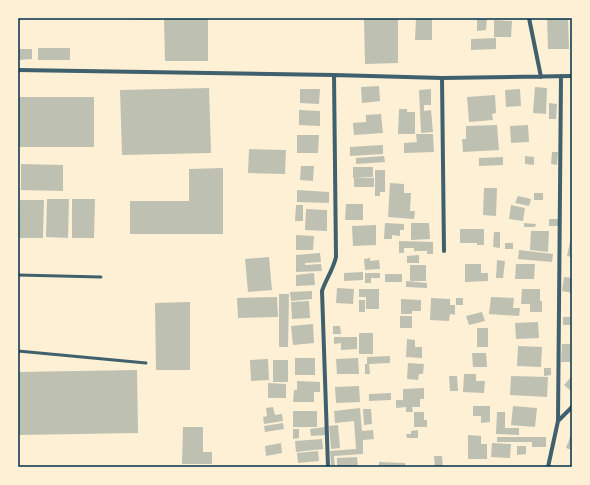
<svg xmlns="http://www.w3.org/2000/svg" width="590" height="485" font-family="Roboto,sans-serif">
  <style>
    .building { fill: #bec0b2 }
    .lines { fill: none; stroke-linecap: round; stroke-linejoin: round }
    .service { stroke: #3f606c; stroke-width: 3 }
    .minor { stroke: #3f606c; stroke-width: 4 }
    .neatline { fill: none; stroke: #003049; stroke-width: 1.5 }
  </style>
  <rect width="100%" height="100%" fill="#fdf0d5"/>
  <!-- building -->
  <path class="building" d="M 122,18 L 161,18 L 161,20 L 122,19 Z
    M 164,18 L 208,18 L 208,61 L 165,61 Z
    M 364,18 L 398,18 L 398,63 L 365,64 Z
    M 416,18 L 432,18 L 432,40 L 415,40 Z
    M 477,18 L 487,18 L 486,30 L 477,31 Z
    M 547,18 L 568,18 L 569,49 L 548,49 Z
    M 494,20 L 512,21 L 511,37 L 494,37 Z
    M 496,38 L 496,49 L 471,50 L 471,39 Z
    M 38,48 L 70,48 L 70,60 L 38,60 Z
    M 18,49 L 32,49 L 32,59 L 18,60 Z
    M 379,86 L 380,101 L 362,103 L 361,87 Z
    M 535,87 L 547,88 L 546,114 L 533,113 Z
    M 209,88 L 211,153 L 122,155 L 120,90 Z
    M 300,89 L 320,89 L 319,104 L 300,103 Z
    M 431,89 L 431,105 L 424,105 L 424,111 L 431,110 L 433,132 L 421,133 L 419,90 Z
    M 520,89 L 521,106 L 506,107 L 505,90 Z
    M 495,95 L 496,113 L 492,114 L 493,120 L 469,122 L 467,97 Z
    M 18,97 L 94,97 L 94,147 L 18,147 Z
    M 549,103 L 557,104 L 556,119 L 549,119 Z
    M 399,109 L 407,109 L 407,112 L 415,112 L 415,134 L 398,134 Z
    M 299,110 L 320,111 L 320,126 L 299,125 Z
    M 381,114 L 383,133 L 354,135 L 353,123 L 366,122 L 366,115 Z
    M 497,125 L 499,150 L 463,152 L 462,139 L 466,139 L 466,126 Z
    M 528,125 L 529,142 L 511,143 L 510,126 Z
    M 416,134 L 433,134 L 434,152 L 404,153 L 404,143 L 417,142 Z
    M 297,135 L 319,135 L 318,153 L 297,153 Z
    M 383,145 L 383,154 L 350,156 L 350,147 Z
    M 249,149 L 286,150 L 285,174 L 248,173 Z
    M 552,152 L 558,152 L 557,165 L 551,164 Z
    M 384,156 L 385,162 L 356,164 L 356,158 Z
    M 525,156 L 534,157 L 534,165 L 525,164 Z
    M 503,157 L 503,165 L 479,166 L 479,158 Z
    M 21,164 L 63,165 L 63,191 L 21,190 Z
    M 301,166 L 314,166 L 313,181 L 300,180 Z
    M 353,167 L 373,167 L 373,177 L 353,178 Z
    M 223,168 L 223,234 L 130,234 L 130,201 L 189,201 L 189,169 Z
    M 375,170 L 385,170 L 385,192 L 380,192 L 380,196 L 375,196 Z
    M 354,178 L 374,178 L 374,187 L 354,187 Z
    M 390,183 L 404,184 L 404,193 L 411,193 L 410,211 L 415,211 L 414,219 L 388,217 Z
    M 484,188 L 497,188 L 496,216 L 483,215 Z
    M 297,190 L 329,192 L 329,203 L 297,202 Z
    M 534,193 L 543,193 L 543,200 L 534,200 Z
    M 518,196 L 531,199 L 529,206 L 515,203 Z
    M 47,199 L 69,199 L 68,238 L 46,237 Z
    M 72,199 L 95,199 L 94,238 L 72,238 Z
    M 20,200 L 44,200 L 43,238 L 19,238 Z
    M 346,204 L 363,204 L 363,220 L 345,220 Z
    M 296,205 L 303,205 L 303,221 L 295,221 Z
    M 511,205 L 525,208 L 523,221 L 509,219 Z
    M 306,209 L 327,210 L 327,231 L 305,230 Z
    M 549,219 L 558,219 L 558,226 L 549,226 Z
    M 385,223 L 404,224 L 404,230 L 400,230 L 400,236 L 392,235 L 392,239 L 384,239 Z
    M 411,223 L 429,223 L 430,239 L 411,240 Z
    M 524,223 L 536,224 L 535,227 L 524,227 Z
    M 376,225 L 376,245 L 353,246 L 352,226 Z
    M 460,229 L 484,229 L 484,245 L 477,245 L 477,243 L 460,243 Z
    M 531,231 L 549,231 L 548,252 L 530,250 Z
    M 494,232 L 500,232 L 500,248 L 493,247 Z
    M 296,235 L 314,236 L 313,250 L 296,250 Z
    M 571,237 L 572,238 L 572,257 L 567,256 Z
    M 399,241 L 433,242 L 433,254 L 427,254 L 427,251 L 414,251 L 414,248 L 404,248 L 404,253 L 399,253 Z
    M 505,243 L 513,243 L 513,249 L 505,249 Z
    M 519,250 L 553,254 L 552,262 L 518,259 Z
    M 320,253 L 321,262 L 305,263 L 305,265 L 321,264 L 322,271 L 296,272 L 296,255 Z
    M 419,255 L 419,263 L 407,263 L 407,256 Z
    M 269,257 L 272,290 L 248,292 L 245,259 Z
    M 370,258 L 370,261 L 379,260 L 380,269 L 365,270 L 364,259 Z
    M 497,260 L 505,261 L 503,278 L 496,278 Z
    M 465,264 L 481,264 L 481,273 L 488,273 L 488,281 L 465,282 Z
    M 516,264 L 535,264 L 534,279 L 515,279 Z
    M 410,265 L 426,265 L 426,281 L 410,281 Z
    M 363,272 L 363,280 L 344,281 L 344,273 Z
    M 314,273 L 315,285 L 296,286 L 296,275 Z
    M 365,273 L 380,273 L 380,278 L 371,278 L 371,283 L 365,283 Z
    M 385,274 L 402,274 L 402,282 L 385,282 Z
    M 564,277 L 572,278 L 572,293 L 562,291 Z
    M 406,281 L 427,283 L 427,288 L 406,287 Z
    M 337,288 L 354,289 L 353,304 L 336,303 Z
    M 359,289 L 379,289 L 379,309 L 366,309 L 366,297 L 359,297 Z
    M 522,289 L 540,289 L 540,301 L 542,301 L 542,312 L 530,312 L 530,304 L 521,304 Z
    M 312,291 L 312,299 L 291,301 L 290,292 Z
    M 279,294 L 289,294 L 288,347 L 279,347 Z
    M 277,297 L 278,317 L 238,318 L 237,298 Z
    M 491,297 L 514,298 L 513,308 L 520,308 L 519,316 L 489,314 Z
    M 431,298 L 450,299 L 450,305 L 455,305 L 455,315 L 450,314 L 449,321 L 430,320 Z
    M 456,298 L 463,298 L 463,305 L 456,305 Z
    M 401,299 L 421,300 L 421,311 L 412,311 L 412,314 L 401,314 Z
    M 359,300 L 365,300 L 365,312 L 359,312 Z
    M 309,301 L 310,318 L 292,319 L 291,302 Z
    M 190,302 L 190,370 L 156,370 L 155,303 Z
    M 482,312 L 485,321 L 469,325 L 466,316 Z
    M 400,316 L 412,316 L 412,328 L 400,328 Z
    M 563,317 L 570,317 L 570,325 L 563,325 Z
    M 538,322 L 539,338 L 516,339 L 515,323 Z
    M 313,324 L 314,343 L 293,345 L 291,326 Z
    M 333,326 L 340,326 L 341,334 L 333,334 Z
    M 477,328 L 488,328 L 488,347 L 477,347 Z
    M 359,333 L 373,333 L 373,354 L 359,354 Z
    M 334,337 L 357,337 L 357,349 L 341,350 L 341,343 L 334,344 Z
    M 407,339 L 415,340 L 415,347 L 422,347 L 422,358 L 406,357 Z
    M 562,344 L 570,344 L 570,362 L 561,362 Z
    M 518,346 L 542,347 L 541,367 L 517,366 Z
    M 472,353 L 486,353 L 487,367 L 473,367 Z
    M 390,356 L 390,363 L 369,364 L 370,374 L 365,374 L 365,364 L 367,364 L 367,357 Z
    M 295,358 L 315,358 L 315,375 L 295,375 Z
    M 358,358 L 359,374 L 337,374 L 336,359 Z
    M 268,359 L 269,380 L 251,381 L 250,360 Z
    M 273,360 L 288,360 L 288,382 L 273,382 Z
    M 408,363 L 424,364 L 423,374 L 419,374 L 418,380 L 407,379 Z
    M 544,368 L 551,368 L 551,375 L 544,376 Z
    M 137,370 L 138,433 L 18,435 L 18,372 Z
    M 464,374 L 476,374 L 476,381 L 485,381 L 484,393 L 463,392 Z
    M 449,376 L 457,376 L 458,391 L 450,391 Z
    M 511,376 L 548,377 L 547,397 L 510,395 Z
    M 571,377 L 572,378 L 572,392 L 564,385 Z
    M 297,381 L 320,382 L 320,392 L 314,392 L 314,402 L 293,402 L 294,390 L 297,390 Z
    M 268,383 L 286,384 L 286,398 L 268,398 Z
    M 359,386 L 360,402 L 336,403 L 335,387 Z
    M 424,388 L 424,399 L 420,399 L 420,407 L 412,407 L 413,412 L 406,412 L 406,407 L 396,408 L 396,400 L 403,400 L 403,389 Z
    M 391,393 L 391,400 L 369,401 L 369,394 Z
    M 473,406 L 490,406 L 490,422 L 481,423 L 481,416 L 473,416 Z
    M 513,406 L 537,408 L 535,427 L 511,425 Z
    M 273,407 L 275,415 L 282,414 L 283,421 L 264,424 L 263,417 L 267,416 L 266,408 Z
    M 360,408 L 362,431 L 373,430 L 374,439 L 363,440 L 363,454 L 334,456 L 335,467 L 331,467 L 330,451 L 356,449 L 354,421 L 335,423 L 334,411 Z
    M 363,409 L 371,409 L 372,424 L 364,425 Z
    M 293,411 L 317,411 L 317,427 L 293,427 Z
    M 414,412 L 424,412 L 424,420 L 427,420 L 427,427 L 414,427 Z
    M 497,412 L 505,412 L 505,428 L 519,428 L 519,435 L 496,434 Z
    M 283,423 L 284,429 L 265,432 L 264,426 Z
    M 338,425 L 340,448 L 331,449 L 329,426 Z
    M 183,427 L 203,427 L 203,452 L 212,452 L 212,464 L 182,464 Z
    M 325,427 L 326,435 L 311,436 L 310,429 Z
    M 293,429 L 299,429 L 299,438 L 293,439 Z
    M 418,430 L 418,438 L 407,438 L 406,434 L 411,434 L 411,431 Z
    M 572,432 L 572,450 L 566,448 Z
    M 468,435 L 481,436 L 481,444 L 487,444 L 487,459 L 468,459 Z
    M 497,437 L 546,437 L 546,447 L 532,447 L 532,442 L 497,442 Z
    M 322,439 L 323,449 L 296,452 L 295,441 Z
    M 281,443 L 282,453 L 266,456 L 265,446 Z
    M 492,443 L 511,444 L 510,458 L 491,457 Z
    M 517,446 L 526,446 L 526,454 L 517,455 Z
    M 318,451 L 319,461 L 298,463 L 297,453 Z
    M 434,456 L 442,456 L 443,467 L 435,467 Z
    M 357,457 L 358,467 L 337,467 L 337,458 Z
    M 379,462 L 405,463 L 405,467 L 379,467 Z"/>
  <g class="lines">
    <!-- service -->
    <path class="service" d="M 18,275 L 101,277
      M 18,351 L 146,363"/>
    <!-- minor -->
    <path class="minor" d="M 529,18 L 541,77
      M 18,70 L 334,75 L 442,78 L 572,76
      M 442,78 L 444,251
      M 558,421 L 572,407
      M 328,467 L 322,291 C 326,279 333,270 336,257 L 334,75
      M 548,467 L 558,421 L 561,76"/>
  </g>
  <!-- border -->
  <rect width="590" height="485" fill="none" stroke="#fdf0d5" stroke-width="38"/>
  <rect x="19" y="19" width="552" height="447" class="neatline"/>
</svg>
